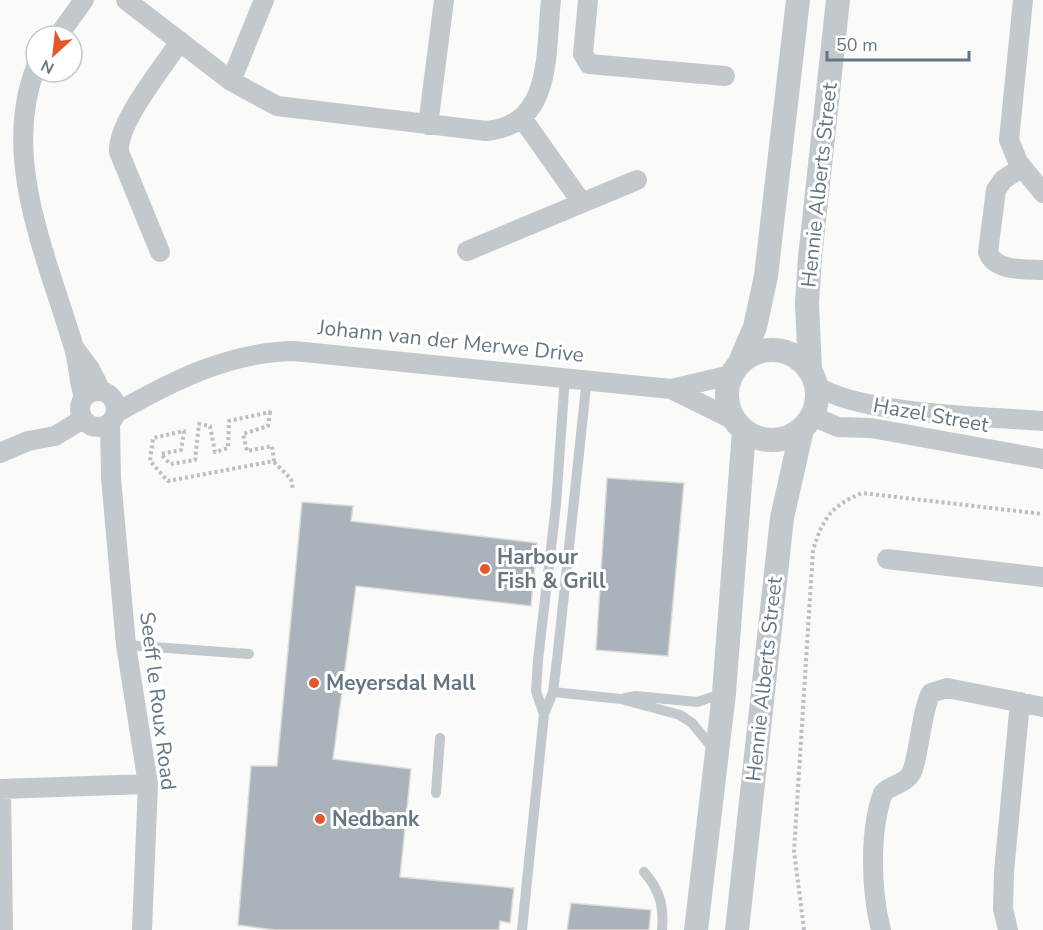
<svg xmlns="http://www.w3.org/2000/svg" width="1043" height="930" font-family="'Nunito Sans',sans-serif">
  <style>
    .building { fill: #aab3b9; stroke: #dcdcda; stroke-width: 1.5 }
    .lines { fill: none; stroke-linecap: round; stroke-linejoin: round }
    .path { stroke: #bbbfc2; stroke-width: 4; stroke-dasharray: 3 3; stroke-linecap: butt }
    .service { stroke: #c3c8cc; stroke-width: 10 }
    .minor { stroke: #c3c8cc; stroke-width: 20 }
    .tertiary { stroke: #c3c8cc; stroke-width: 24 }
    .poi-dot { fill: #e4572e; stroke: #fff; stroke-width: 2 }
    .labels { text-anchor: middle; dominant-baseline: central; stroke-width: 6; stroke-linejoin: round; paint-order: stroke }
    .street-label { font-size: 21px; fill: #657683; stroke: #fff }
    .poi-label { font-size: 21px; font-weight: bold; fill: #657683; stroke: #fff; text-anchor: start }
  </style>
  <rect width="100%" height="100%" fill="#fafaf8"/>
  <!-- building -->
  <path class="building" d="M 607,478 L 684,483 L 668,656 L 596,650 Z
    M 302,502 L 353,506 L 351,521 L 537,543 L 531,606 L 356,586 L 333,759 L 411,769 L 400,877 L 514,888 L 510,923 L 500,921 L 499,930 L 275,930 L 238,925 L 251,766 L 277,766 Z
    M 571,903 L 651,910 L 649,930 L 567,930 Z"/>
  <g class="lines">
    <!-- path -->
    <path class="path" d="M 270,412 L 268,426 L 243,434 L 247,451 L 272,446 L 274,461 L 168,481 L 150,461 L 153,438 L 184,431 L 181,450 L 161,454 L 170,464 L 195,460 L 199,424 L 210,426 L 215,452 L 228,448 L 229,421 Z
      M 274,462 L 291,479 L 293,490
      M 804,930 L 794,851 L 813,550 C 823,518 831,506 862,493 L 1043,514"/>
    <!-- service -->
    <path class="service" d="M 126,645 L 249,654
      M 553,692 L 621,699 L 680,715 L 692,723 L 716,752
      M 625,698 L 636,696 L 697,702 L 724,693
      M 544,714 L 536,691 L 538,660 L 556,505 L 565,376
      M 436,793 L 440,738
      M 644,872 C 660,890 664,906 662,930
      M 522,930 L 544,714 L 553,692 L 558,651 L 587,378"/>
    <!-- minor -->
    <path class="minor" d="M 126,0 L 231,81 L 277,106 L 486,131 C 554,125 545,51 551,0
      M 588,0 L 583,54 L 589,64 L 725,76
      M 1023,0 L 1009,140 L 1018,162 L 1043,193
      M 58,36 L 84,0
      M 36,67 C 0,158 48,259 74,348 C 79,364 78,380 84,397
      M 231,81 L 264,0
      M 522,118 L 582,203
      M 428,125 L 444,0
      M 1022,167 L 1003,180 L 996,190 L 988,252 C 995,272 1026,269 1043,270
      M 467,251 L 637,180
      M 160,252 L 119,152 C 117,122 163,68 180,41
      M 75,349 L 90,369 L 101,391
      M 816,385 C 854,414 990,417 1043,421
      M 671,389 L 731,375
      M80 409a18 18 0 1 1 36 0a18 18 0 1 1-36 0Z
      M 116,413 C 172,381 229,352 294,351 L 671,389 L 734,420
      M 812,416 L 838,427 L 871,428 L 1043,459
      M 110,423 L 111,478 L 126,645 L 148,784 L 142,930
      M 0,453 L 28,441 L 55,436 L 83,419
      M 887,559 L 1043,577
      M 0,789 L 148,784
      M 1,789 L 3,930
      M 881,930 C 871,891 869,831 883,793 C 891,785 904,784 910,775 C 919,763 920,714 931,693 L 947,688 L 1043,707
      M 1008,930 L 1003,909 L 1004,872 L 1020,702"/>
    <!-- tertiary -->
    <path class="tertiary" d="M727 395a45 45 0 1 1 90 0a45 45 0 1 1-90 0Z
      M 740,362 L 755,327 L 766,276 L 798,0
      M 810,371 L 807,303 L 810,257 L 838,0
      M 696,930 L 724,693 L 744,431
      M 737,930 L 782,518 L 802,429"/>
  </g>
  <!-- markers -->
  <g class="poi-dot">
    <circle cx="485" cy="569" r="6"/>
    <circle cx="314" cy="683" r="6"/>
    <circle cx="320" cy="819" r="6"/>
  </g>
  <g class="labels">
    <!-- street labels -->
    <g class="street-label">
      <text transform="translate(819 185) rotate(-84)">Hennie Alberts Street</text>
      <text transform="translate(451 341) rotate(6)">Johann van der Merwe Drive</text>
      <text transform="translate(931 415) rotate(10)">Hazel Street</text>
      <text transform="translate(764 679) rotate(-84)">Hennie Alberts Street</text>
      <text transform="translate(158 701) rotate(83)">Seeff le Roux Road</text>
    </g>
    <!-- poi labels -->
    <g class="poi-label">
      <text x="497" y="557">Harbour<tspan x="497" dy="24">Fish &amp; Grill</tspan></text>
      <text x="326" y="683">Meyersdal Mall</text>
      <text x="332" y="819">Nedbank</text>
    </g>
  </g>
  <!-- north arrow -->
  <g transform="translate(54 54) rotate(207)"><circle r="28" fill="#ffffff" stroke="#c1c8cd" stroke-width="1.5"/>
  <path d="M0-4.5L10 22L0 15L-10 22Z" fill="#e4572e"/>
  <text y="-9" font-size="16" font-weight="bold" text-anchor="middle" fill="#657683">N</text>
  </g>
  <!-- scale -->
  <path d="M827 51v9h142v-9" fill="none" stroke="#657683" stroke-width="3"/>
  <text x="836" y="51" font-size="18" fill="#657683" stroke="#ffffff" stroke-width="4.5" paint-order="stroke">50 m</text>
</svg>
